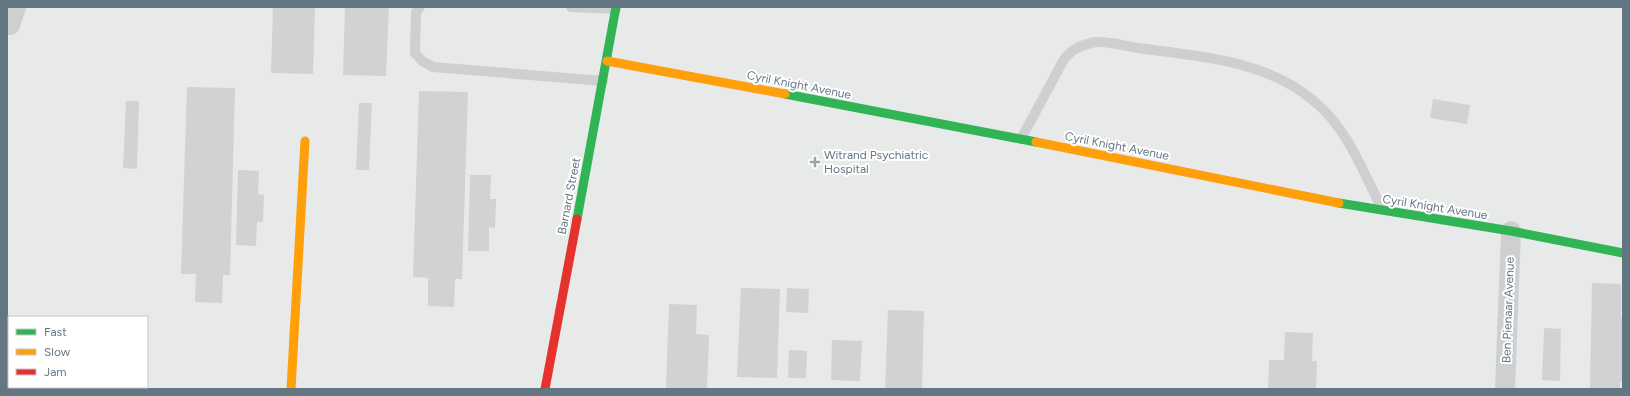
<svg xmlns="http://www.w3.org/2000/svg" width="1630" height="396" font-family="Figtree,sans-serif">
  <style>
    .built { fill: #e8e9e9; fill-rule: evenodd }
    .building { fill: #d0d2d3 }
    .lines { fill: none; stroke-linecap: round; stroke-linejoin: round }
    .lane { stroke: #cecfd0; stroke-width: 10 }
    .street { stroke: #cecfd0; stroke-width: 20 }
    .fast { stroke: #30b455; stroke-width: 9 }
    .slow { stroke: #ff9f0a; stroke-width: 9 }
    .jam { stroke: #e5322d; stroke-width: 9 }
    .poi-dot { fill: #99a4ac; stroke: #fff; stroke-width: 1.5 }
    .labels { text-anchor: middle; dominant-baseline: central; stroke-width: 4; stroke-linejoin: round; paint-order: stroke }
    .street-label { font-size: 12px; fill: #657683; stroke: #fff }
    .poi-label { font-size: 12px; fill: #657683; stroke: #fff; text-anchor: start }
  </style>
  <rect width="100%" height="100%" fill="#f9f9f9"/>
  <!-- built -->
  <path class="built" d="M 7,7 L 1623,7 L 1623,389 L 7,389 ZM 9,317 L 147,317 L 147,387 L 9,387 Z"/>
  <!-- building -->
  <path class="building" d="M 273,7 L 315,7 L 313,74 L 271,73 Z
    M 345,7 L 389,7 L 386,76 L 343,75 Z
    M 187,87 L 235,88 L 230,275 L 223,275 L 222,303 L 195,302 L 196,274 L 181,274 Z
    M 419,91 L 468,92 L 462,279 L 455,279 L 454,307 L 428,306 L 428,278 L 413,277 Z
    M 1433,99 L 1470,105 L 1467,124 L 1430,118 Z
    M 126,101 L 139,101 L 137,169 L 123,168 Z
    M 359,103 L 372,103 L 369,170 L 356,170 Z
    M 238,170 L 259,171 L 258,194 L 264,195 L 263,222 L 257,222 L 256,246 L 236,245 Z
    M 470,175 L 491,175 L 490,199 L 496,199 L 495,228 L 489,227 L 489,251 L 468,251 Z
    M 1592,283 L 1621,284 L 1621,317 L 1623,317 L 1623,382 L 1620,382 L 1620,389 L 1590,389 Z
    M 741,288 L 780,289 L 777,378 L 737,377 Z
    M 787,288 L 809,289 L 808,313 L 786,312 Z
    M 669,304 L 697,305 L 696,334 L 709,335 L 707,389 L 666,389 Z
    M 888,310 L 924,311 L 922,389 L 885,389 Z
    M 1544,328 L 1561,329 L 1560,381 L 1542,380 Z
    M 1285,332 L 1313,333 L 1312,361 L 1317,361 L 1316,389 L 1268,389 L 1269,360 L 1284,360 Z
    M 832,340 L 862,341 L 860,381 L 831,380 Z
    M 789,350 L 807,351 L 806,378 L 788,378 Z"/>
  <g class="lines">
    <!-- lane -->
    <path class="lane" d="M 420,7 L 416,12 L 415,53 L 422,61 L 433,67 L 603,81
      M 571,7 L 616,9
      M 1021,139 L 1063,61 C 1071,49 1082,44 1096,42 C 1109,41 1125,46 1138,48 C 1181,54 1225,57 1266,73 C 1284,80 1300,89 1315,102 C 1348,129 1363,172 1382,209"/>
    <!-- street -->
    <path class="street" d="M 10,25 L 16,7
      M 1505,389 L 1511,231"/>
    <!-- fast -->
    <path class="fast" d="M 785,94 L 1036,142
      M 1339,203 L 1511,231 L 1623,253
      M 577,219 L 616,7"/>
    <!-- slow -->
    <path class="slow" d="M 607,61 L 785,94
      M 1036,142 L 1339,203
      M 291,389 L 305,141"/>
    <!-- jam -->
    <path class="jam" d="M 545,389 L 577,219"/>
  </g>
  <!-- markers -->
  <path class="poi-dot" d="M813 156h4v4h4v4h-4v4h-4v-4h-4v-4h4z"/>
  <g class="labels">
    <!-- street labels -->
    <g class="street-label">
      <text transform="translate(799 85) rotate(11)">Cyril Knight Avenue</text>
      <text transform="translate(1117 146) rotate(11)">Cyril Knight Avenue</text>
      <text transform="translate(569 196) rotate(-79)">Barnard Street</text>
      <text transform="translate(1435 207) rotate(9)">Cyril Knight Avenue</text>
      <text transform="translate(1508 310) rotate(-88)">Ben Pienaar Avenue</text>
    </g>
    <!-- poi labels -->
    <g class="poi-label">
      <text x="824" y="155">Witrand Psychiatric<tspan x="824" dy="14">Hospital</tspan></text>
    </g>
  </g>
  <!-- border -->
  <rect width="1630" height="396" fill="none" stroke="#657683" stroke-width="16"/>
  <!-- legend -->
  <rect x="8" y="316" width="140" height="72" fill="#ffffff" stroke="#c1c8cd"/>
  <rect x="16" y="329" width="20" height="6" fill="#30b455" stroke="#c1c8cd"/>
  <text x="44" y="336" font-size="12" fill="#657683">Fast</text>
  <rect x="16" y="349" width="20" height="6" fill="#ff9f0a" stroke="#c1c8cd"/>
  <text x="44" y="356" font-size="12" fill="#657683">Slow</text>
  <rect x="16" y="369" width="20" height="6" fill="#e5322d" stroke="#c1c8cd"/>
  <text x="44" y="376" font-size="12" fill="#657683">Jam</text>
</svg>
